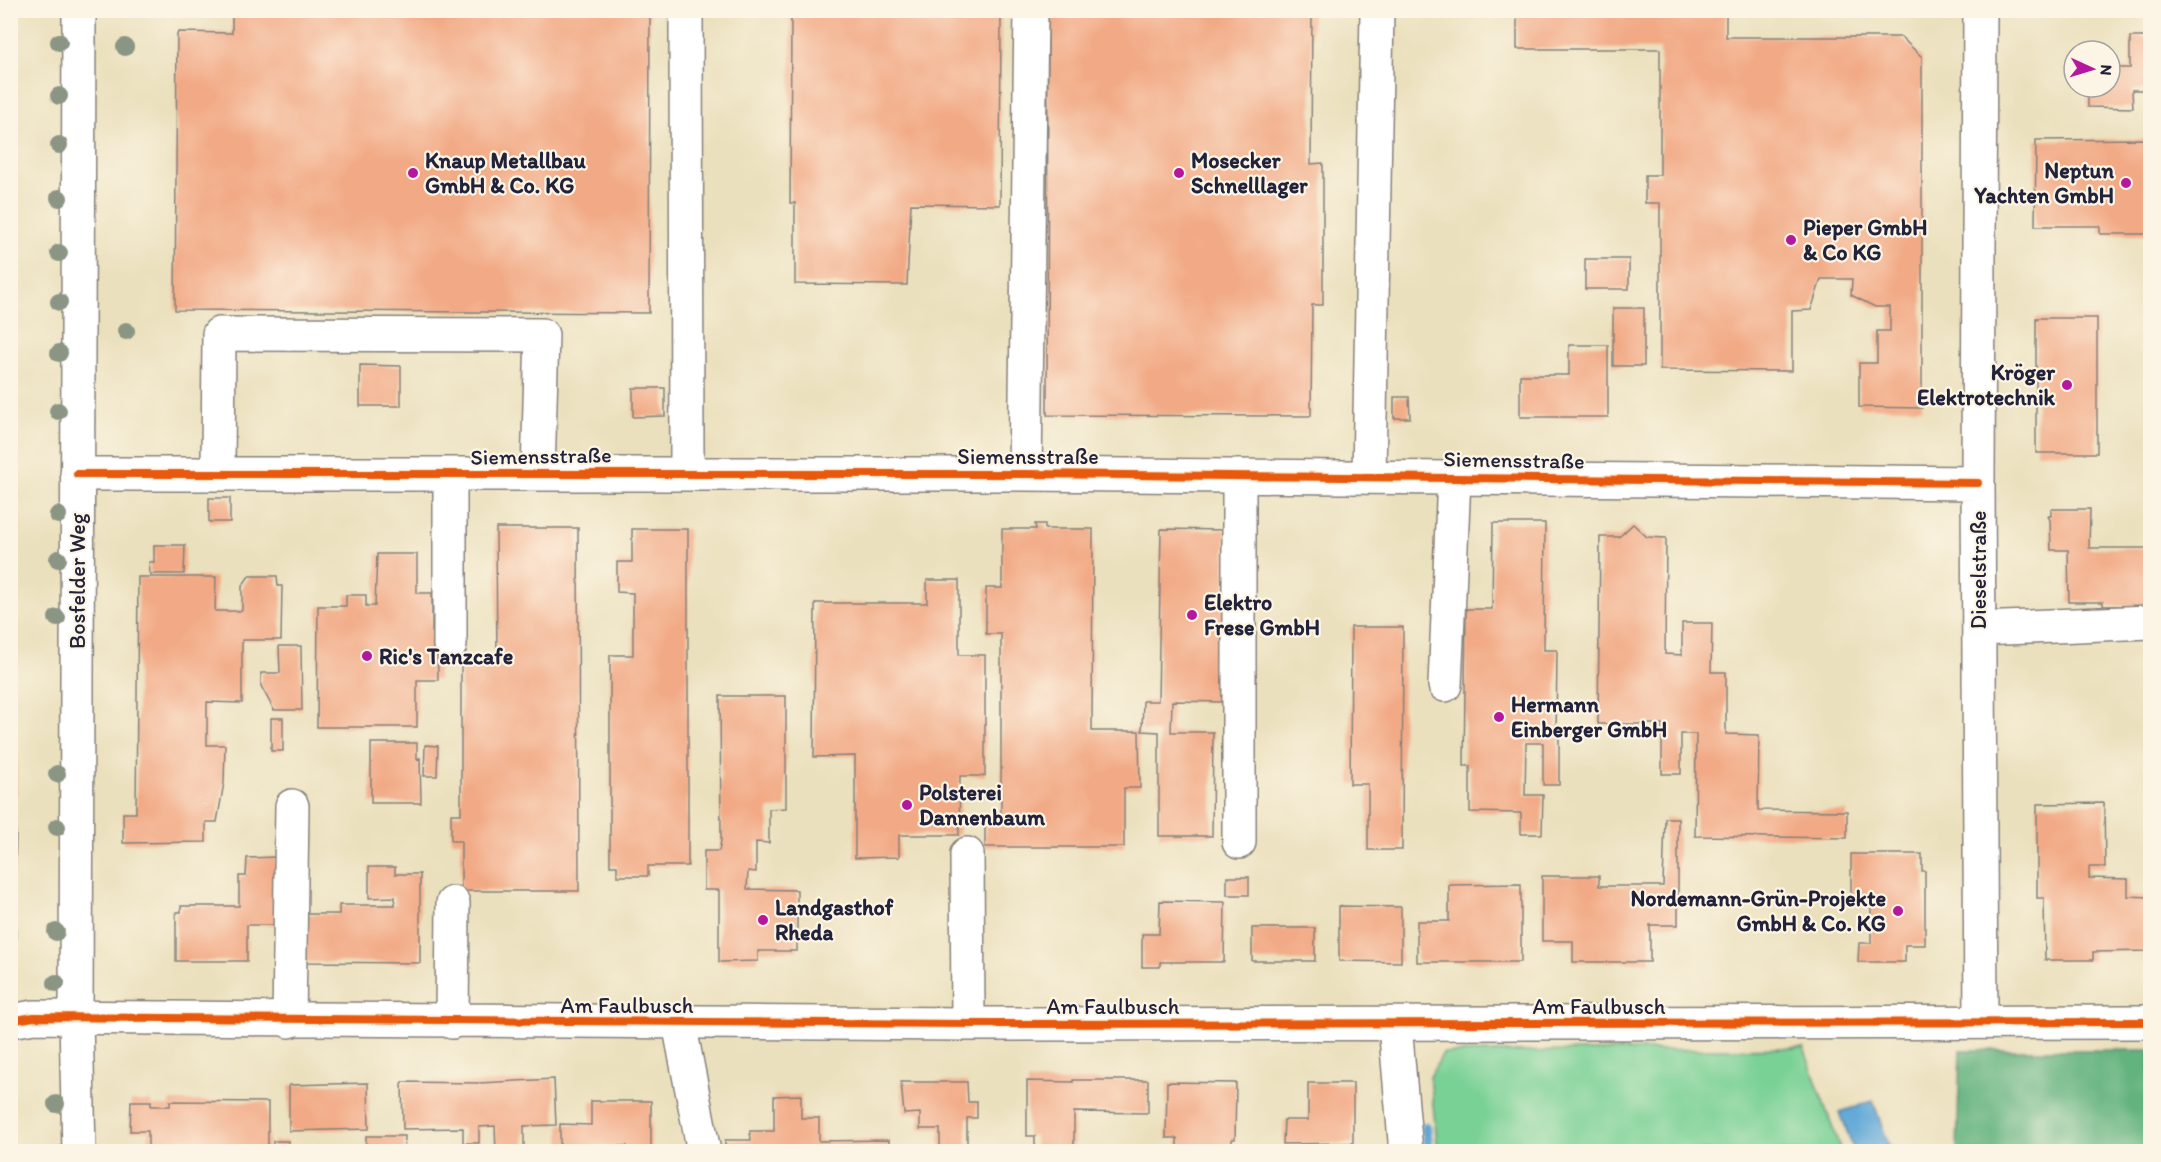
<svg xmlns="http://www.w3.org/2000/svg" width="2161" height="1162" font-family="Itim,sans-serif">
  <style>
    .green { fill: #7ad196; stroke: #4e7a68; stroke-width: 1.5 }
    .forest { fill: #63b37f; stroke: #426a5d; stroke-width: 1.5 }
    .water { fill: #60a8d7; stroke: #416589; stroke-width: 1.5 }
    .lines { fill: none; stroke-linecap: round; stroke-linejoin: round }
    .stream { stroke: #60a8d7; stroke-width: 10 }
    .building { fill: #f2aa86 }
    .minor-casing { stroke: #86817c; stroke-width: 36 }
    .minor { stroke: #fff; stroke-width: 33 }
    .cycleway-casing { stroke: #fcf5e5; stroke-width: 11 }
    .cycleway { stroke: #e8590c; stroke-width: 8 }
    .tree { fill: #8b9584 }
    .poi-dot { fill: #b5179e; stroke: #fcf5e5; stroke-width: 2 }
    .labels { text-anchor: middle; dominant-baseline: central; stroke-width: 4.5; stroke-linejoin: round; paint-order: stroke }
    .poi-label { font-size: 22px; font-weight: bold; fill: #22223b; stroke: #fcf5e5; text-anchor: start }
    .street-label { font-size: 22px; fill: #22223b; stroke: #fcf5e5 }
  </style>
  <rect width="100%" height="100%" fill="#fcf5e5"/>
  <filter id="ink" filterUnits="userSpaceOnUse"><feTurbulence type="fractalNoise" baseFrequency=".0167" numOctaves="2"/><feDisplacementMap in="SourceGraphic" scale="12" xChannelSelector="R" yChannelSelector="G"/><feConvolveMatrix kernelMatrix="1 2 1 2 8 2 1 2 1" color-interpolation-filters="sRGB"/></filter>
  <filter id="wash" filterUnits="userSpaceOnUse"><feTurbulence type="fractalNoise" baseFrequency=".008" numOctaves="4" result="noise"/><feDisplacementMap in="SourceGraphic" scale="24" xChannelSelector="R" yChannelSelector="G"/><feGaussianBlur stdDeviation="1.35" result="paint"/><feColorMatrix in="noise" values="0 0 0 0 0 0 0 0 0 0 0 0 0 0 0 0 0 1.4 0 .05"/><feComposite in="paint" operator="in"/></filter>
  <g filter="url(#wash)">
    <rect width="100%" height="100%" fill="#ebe0bd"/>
    <!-- green -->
    <path class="green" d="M 1804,1048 L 1841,1151 L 1438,1151 L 1430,1077 L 1443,1053 Z"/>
    <!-- forest -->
    <path class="forest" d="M 1960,1050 L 2150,1050 L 2150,1151 L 1957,1151 Z"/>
    <!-- water -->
    <path class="water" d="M 1873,1101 L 1891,1151 L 1854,1151 L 1840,1112 Z"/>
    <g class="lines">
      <!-- stream -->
      <path class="stream" d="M 1426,1127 L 1429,1152"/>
    </g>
    <g id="blocks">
      <!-- building -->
      <path class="building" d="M 232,10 L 650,10 L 649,313 L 175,310 L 177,35 L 178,32 L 232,33 Z
        M 761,10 L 1001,10 L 1000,205 L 911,204 L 907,285 L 795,284 L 795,203 L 790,203 L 791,19 Z
        M 1048,10 L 1312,10 L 1311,164 L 1323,163 L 1323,305 L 1312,305 L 1311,416 L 1047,415 Z
        M 1517,10 L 1726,10 L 1726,37 L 1901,37 L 1922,57 L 1922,408 L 1859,407 L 1859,363 L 1877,363 L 1877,331 L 1890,331 L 1890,307 L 1875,307 L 1851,295 L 1852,279 L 1821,279 L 1811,310 L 1792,311 L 1792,371 L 1660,370 L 1660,203 L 1645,203 L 1645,175 L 1660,175 L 1660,49 L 1517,49 Z
        M 2130,37 L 2150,37 L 2150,90 L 2132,90 L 2133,108 L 2088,107 L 2088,87 L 2110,87 L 2110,68 L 2130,68 Z
        M 2150,139 L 2150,234 L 2100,234 L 2100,226 L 2035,226 L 2036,140 Z
        M 1585,259 L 1629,259 L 1629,289 L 1585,289 Z
        M 1613,308 L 1644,308 L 1644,366 L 1613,366 Z
        M 2036,318 L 2097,318 L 2097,453 L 2036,453 Z
        M 1569,345 L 1608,345 L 1608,417 L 1520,417 L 1520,375 L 1569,375 Z
        M 360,365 L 401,366 L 401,406 L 360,406 Z
        M 633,388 L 665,388 L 665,416 L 633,417 Z
        M 1394,397 L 1409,397 L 1410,418 L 1394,418 Z
        M 209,498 L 230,498 L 230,522 L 209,522 Z
        M 2051,509 L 2090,509 L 2089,548 L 2150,548 L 2150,606 L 2103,606 L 2103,602 L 2069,602 L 2068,550 L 2051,550 L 2050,520 L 2048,516 L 2051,516 Z
        M 1493,523 L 1545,523 L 1544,650 L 1557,650 L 1556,737 L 1559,738 L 1559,785 L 1543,785 L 1543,743 L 1526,743 L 1525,795 L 1543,795 L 1542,834 L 1521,834 L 1521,813 L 1470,812 L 1470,766 L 1464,766 L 1466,609 L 1492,609 Z
        M 1035,524 L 1045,524 L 1045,529 L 1093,529 L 1092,731 L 1139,731 L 1140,788 L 1124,788 L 1124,847 L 985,847 L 985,818 L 1001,818 L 1001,634 L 986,634 L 986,588 L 1002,588 L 1002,529 L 1036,529 Z
        M 1633,524 L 1647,537 L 1666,538 L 1665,654 L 1682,655 L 1682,623 L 1712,623 L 1711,672 L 1726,672 L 1726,734 L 1759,735 L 1758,810 L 1847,811 L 1847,838 L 1695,836 L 1696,734 L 1681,734 L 1681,774 L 1662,774 L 1662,724 L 1598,724 L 1600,537 L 1619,537 Z
        M 496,528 L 578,528 L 579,891 L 461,891 L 461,841 L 451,841 L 451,814 L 461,814 L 461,662 L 497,662 Z
        M 632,529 L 688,529 L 688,866 L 648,866 L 648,876 L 617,876 L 617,866 L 610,866 L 610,655 L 633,655 L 633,593 L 617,592 L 617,562 L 632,562 Z
        M 1161,529 L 1226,530 L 1223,702 L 1172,701 L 1171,732 L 1213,732 L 1212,836 L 1159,836 L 1159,732 L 1142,731 L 1143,701 L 1158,701 Z
        M 154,545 L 185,545 L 184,574 L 150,574 L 149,562 L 154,562 Z
        M 377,554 L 417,554 L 417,593 L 432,593 L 432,632 L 437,632 L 438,680 L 417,680 L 417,727 L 317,727 L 318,606 L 346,606 L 346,595 L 366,595 L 366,606 L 375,606 Z
        M 249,576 L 277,576 L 278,586 L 282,586 L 281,640 L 242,640 L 242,703 L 207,702 L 207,745 L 225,745 L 224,783 L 217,822 L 206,822 L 206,842 L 123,843 L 123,813 L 136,813 L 138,577 L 216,577 L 215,611 L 239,611 L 242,610 L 242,586 Z
        M 927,580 L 959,580 L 959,655 L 985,655 L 985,776 L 960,776 L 959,835 L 899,835 L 899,857 L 855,858 L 855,756 L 814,757 L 815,603 L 927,603 Z
        M 1351,627 L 1403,627 L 1402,850 L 1368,850 L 1368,784 L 1350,784 Z
        M 279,646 L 301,646 L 302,710 L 274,710 L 261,686 L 261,673 L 280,673 Z
        M 720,696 L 786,696 L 786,808 L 769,809 L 769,843 L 756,842 L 756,872 L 748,871 L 747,889 L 797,890 L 797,951 L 758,951 L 758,961 L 719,962 L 719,890 L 704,890 L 704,851 L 719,851 L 721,841 Z
        M 271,718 L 283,718 L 283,751 L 271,751 Z
        M 371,743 L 417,743 L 417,759 L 420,758 L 421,803 L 371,803 Z
        M 10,744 L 17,744 L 17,795 L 10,795 Z
        M 425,745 L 438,746 L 437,776 L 424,776 Z
        M 2104,803 L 2105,867 L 2089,867 L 2089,878 L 2128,879 L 2128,896 L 2150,897 L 2150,951 L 2093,952 L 2093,960 L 2045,960 L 2044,898 L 2037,898 L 2037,804 Z
        M 1665,818 L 1678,818 L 1678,925 L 1650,925 L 1650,962 L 1573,962 L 1573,941 L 1542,941 L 1542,876 L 1599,876 L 1599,886 L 1663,886 Z
        M 10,830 L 16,830 L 15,869 L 10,869 Z
        M 1851,854 L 1922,854 L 1922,871 L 1925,871 L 1925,945 L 1905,945 L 1905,962 L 1858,962 L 1859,943 L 1871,943 L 1871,903 L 1851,903 Z
        M 276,857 L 276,925 L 247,925 L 247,961 L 176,961 L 176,912 L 181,912 L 181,906 L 239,906 L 239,876 L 246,876 L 247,858 Z
        M 369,867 L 395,867 L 395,874 L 420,874 L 420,963 L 302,962 L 301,914 L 339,914 L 339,905 L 395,905 L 395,897 L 369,898 Z
        M 1227,877 L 1249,877 L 1249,895 L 1227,895 Z
        M 1521,884 L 1521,962 L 1417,962 L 1417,921 L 1449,921 L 1449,885 Z
        M 1160,901 L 1225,902 L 1224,962 L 1160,962 L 1160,967 L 1142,967 L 1142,934 L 1159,934 Z
        M 1339,906 L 1401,907 L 1401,962 L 1339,961 Z
        M 10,927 L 16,927 L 15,972 L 10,972 Z
        M 1252,928 L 1315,928 L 1315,961 L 1252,961 Z
        M 554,1079 L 556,1125 L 524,1126 L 524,1152 L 496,1152 L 495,1126 L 479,1127 L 479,1143 L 463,1143 L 463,1128 L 403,1129 L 402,1082 L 479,1083 Z
        M 1073,1080 L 1148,1080 L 1148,1113 L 1074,1112 L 1074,1152 L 1035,1152 L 1035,1136 L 1027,1136 L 1027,1081 L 1073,1082 Z
        M 901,1082 L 967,1082 L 968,1102 L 977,1102 L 977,1118 L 967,1118 L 967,1152 L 940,1152 L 940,1129 L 920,1129 L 920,1113 L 904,1114 Z
        M 1167,1082 L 1236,1083 L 1235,1139 L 1232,1139 L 1232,1148 L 1220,1148 L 1220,1152 L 1177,1152 L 1177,1138 L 1166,1138 Z
        M 368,1083 L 369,1129 L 289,1131 L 289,1085 Z
        M 1308,1083 L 1353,1083 L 1353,1143 L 1283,1144 L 1284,1120 L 1308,1120 Z
        M 801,1095 L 801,1118 L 819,1118 L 819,1141 L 889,1140 L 889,1152 L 725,1152 L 725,1140 L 751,1140 L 750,1131 L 774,1131 L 774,1096 Z
        M 131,1101 L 151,1101 L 151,1106 L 170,1106 L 170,1101 L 268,1102 L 268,1152 L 247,1152 L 247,1147 L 148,1149 L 148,1131 L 130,1131 Z
        M 591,1101 L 651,1101 L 651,1152 L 627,1152 L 627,1146 L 593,1146 L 593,1152 L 560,1152 L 560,1124 L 591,1125 Z
        M 366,1136 L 405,1136 L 404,1152 L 366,1152 Z
        M 273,1141 L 288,1141 L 288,1152 L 273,1152 Z"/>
    </g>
  </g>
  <g filter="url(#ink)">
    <use href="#blocks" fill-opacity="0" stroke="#86817c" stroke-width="1.5"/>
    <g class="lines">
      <!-- minor casing -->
      <g class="minor-casing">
        <path id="minor" d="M 79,10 L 76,1019 L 79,1152
          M 686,10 L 687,473
          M 1980,10 L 1978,483 L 1981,1022
          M 218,473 L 219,334 L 542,335 L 538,473
          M 77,474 L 1025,474 L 1978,483
          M 1025,474 L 1031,10
          M 450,475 L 450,645
          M 1239,476 L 1239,842
          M 1369,477 L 1377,10
          M 1979,629 L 2150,622
          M 1445,685 L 1454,478
          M 967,854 L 968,1024
          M 10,1021 L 34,1017 L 968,1024 L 2150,1022
          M 289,1021 L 292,806
          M 452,1022 L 453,903
          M 679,1023 L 704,1152
          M 1395,1025 L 1406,1152"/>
      </g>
      <!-- minor -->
      <use href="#minor" class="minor"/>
      <!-- cycleway casing -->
      <g class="cycleway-casing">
        <path id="cycleway" d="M 77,474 L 1025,474 L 1978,483
          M 10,1021 L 34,1017 L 968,1024 L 2150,1022"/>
      </g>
      <!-- cycleway -->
      <use href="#cycleway" class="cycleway"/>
    </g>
    <!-- trees -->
    <g class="tree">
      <circle cx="59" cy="42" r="9"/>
      <circle cx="125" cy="47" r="9"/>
      <circle cx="59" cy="96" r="9"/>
      <circle cx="59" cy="145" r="9"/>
      <circle cx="59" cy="198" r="9"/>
      <circle cx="59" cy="253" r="9"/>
      <circle cx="59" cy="302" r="9"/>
      <circle cx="126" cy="331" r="9"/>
      <circle cx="59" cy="353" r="9"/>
      <circle cx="58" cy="411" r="9"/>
      <circle cx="58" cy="515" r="9"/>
      <circle cx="58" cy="559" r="9"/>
      <circle cx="57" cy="618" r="9"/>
      <circle cx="57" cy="774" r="9"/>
      <circle cx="57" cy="827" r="9"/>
      <circle cx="56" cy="932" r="9"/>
      <circle cx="56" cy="983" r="9"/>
      <circle cx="56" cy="1104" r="9"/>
    </g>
  </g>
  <!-- markers -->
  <g class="poi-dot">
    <circle cx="413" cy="173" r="6"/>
    <circle cx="1179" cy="173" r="6"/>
    <circle cx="2126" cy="183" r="6"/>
    <circle cx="1791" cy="240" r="6"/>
    <circle cx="2067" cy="385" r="6"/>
    <circle cx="1192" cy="615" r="6"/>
    <circle cx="367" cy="656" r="6"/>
    <circle cx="1499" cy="717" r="6"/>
    <circle cx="907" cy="805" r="6"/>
    <circle cx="1898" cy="911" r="6"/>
    <circle cx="763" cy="920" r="6"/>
  </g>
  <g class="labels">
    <!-- poi labels -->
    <g class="poi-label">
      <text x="425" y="160">Knaup Metallbau<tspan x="425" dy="25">GmbH &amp; Co. KG</tspan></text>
      <text x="1191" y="160">Mosecker<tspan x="1191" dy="25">Schnelllager</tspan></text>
      <text x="2114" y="170" text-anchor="end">Neptun<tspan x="2114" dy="25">Yachten GmbH</tspan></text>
      <text x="1803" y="227">Pieper GmbH<tspan x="1803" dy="25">&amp; Co KG</tspan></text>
      <text x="2055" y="372" text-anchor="end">Kröger<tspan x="2055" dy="25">Elektrotechnik</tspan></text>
      <text x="1204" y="602">Elektro<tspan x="1204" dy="25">Frese GmbH</tspan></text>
      <text x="379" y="656">Ric's Tanzcafe</text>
      <text x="1511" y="704">Hermann<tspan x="1511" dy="25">Einberger GmbH</tspan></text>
      <text x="919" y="792">Polsterei<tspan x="919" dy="25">Dannenbaum</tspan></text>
      <text x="1886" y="898" text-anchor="end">Nordemann-Grün-Projekte<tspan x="1886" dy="25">GmbH &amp; Co. KG</tspan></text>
      <text x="775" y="907">Landgasthof<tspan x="775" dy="25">Rheda</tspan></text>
    </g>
    <!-- street labels -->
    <g class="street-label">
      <text transform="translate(541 456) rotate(-1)">Siemensstraße</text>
      <text x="1028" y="456">Siemensstraße</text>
      <text transform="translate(1514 460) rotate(1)">Siemensstraße</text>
      <text transform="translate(1978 570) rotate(-90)">Dieselstraße</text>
      <text transform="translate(77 581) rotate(-90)">Bosfelder Weg</text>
      <text x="627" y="1005">Am Faulbusch</text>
      <text x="1113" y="1006">Am Faulbusch</text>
      <text x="1599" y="1006">Am Faulbusch</text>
    </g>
  </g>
  <!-- margin -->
  <rect width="2161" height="1162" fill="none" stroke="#fcf5e5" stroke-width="36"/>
  <!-- north arrow -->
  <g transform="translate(2092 69) rotate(94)"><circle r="28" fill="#fcf5e5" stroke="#a5a1a1" stroke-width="1.5"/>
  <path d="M0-4.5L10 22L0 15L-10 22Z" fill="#b5179e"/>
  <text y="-9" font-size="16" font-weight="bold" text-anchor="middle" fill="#22223b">N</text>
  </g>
</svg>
